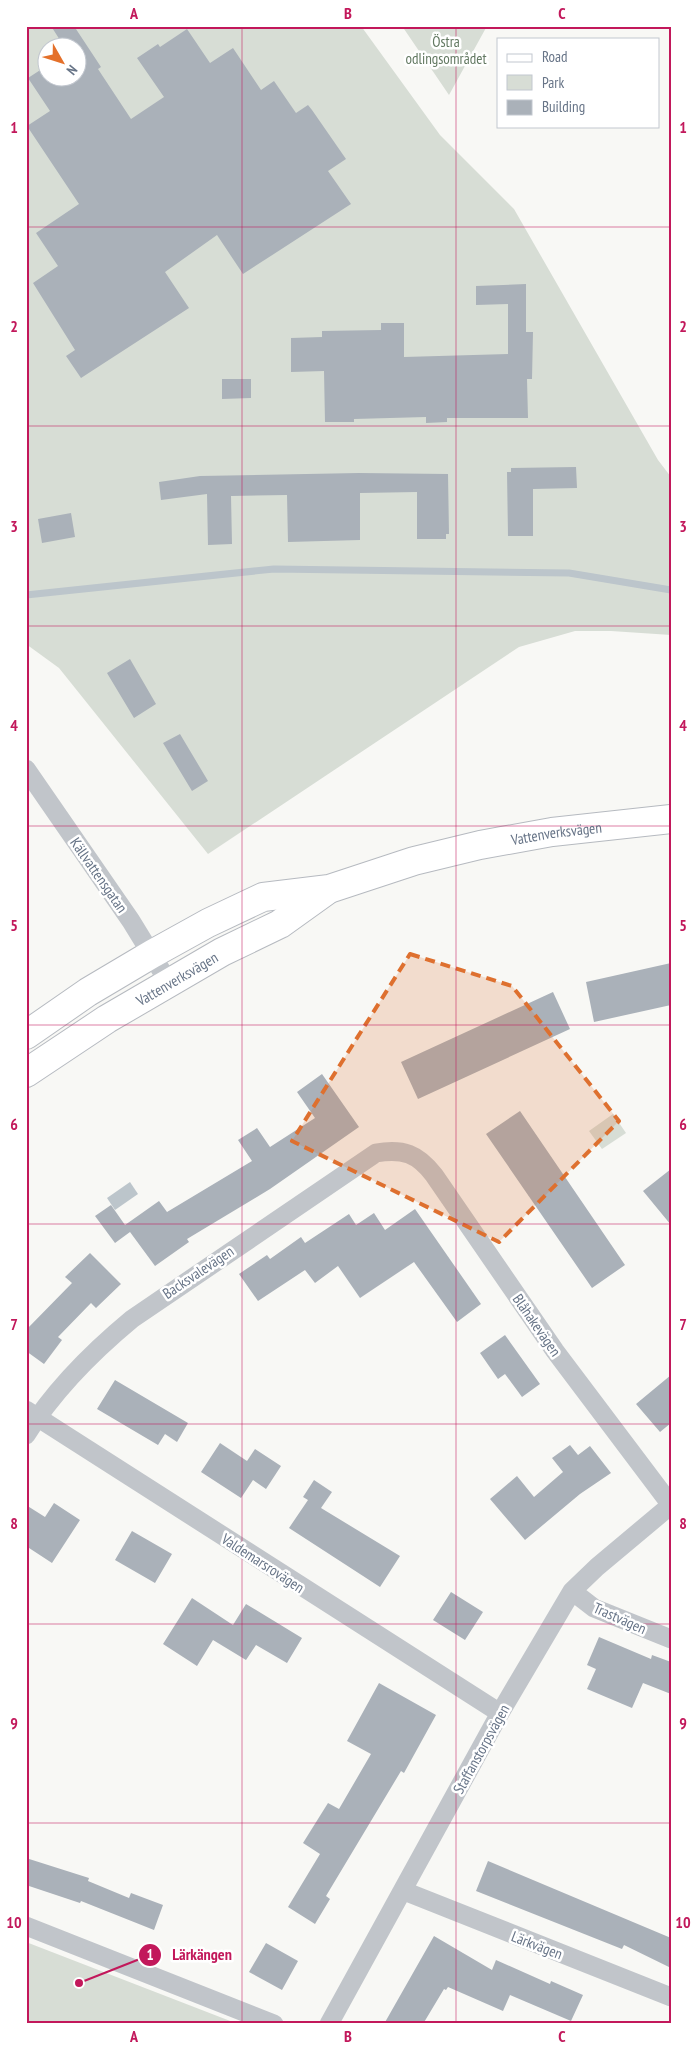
<svg xmlns="http://www.w3.org/2000/svg" width="697" height="2050" font-family="'PT Sans Narrow',sans-serif">
  <style>
    .green { fill: #d7ddd5; fill-rule: evenodd }
    .water { fill: #bcc5cb }
    .lines { fill: none; stroke-linecap: round; stroke-linejoin: round }
    .stream { stroke: #bcc5cb; stroke-width: 7 }
    .building { fill: #aab1b9 }
    .secondary-casing { stroke: #b6bac0; stroke-width: 30 }
    .street { stroke: #c1c5ca; stroke-width: 19 }
    .secondary { stroke: #fff; stroke-width: 28 }
    .marked { fill: #de702f; fill-opacity: 0.2; stroke: #de702f; stroke-width: 4; stroke-dasharray: 10 6; stroke-linejoin: round }
    .grid { fill: none; stroke: #c2185b; stroke-width: 1; stroke-opacity: 0.55 }
    .labels { text-anchor: middle; dominant-baseline: central; stroke-width: 5; stroke-linejoin: round; paint-order: stroke }
    .park-label { font-size: 15px; fill: #637962; stroke: #fff }
    .street-label { font-size: 15px; fill: #677487; stroke: #fff }
    .leader { fill: none; stroke: #c2185b; stroke-width: 2 }
    .callout-dot { fill: #c2185b; stroke: #fff; stroke-width: 2 }
    .mark-label { font-size: 15px; text-anchor: middle; font-weight: bold; fill: #fff }
    .callout-label { font-size: 16px; text-anchor: middle; font-weight: bold; fill: #c2185b; stroke: #fff; stroke-width: 5; stroke-linejoin: round; paint-order: stroke }
    .neatline { fill: none; stroke: #c2185b; stroke-width: 2 }
    .grid-label { font-size: 16px; text-anchor: middle; font-weight: bold; fill: #c2185b }
  </style>
  <rect width="100%" height="100%" fill="#f8f8f5"/>
  <!-- green -->
  <path class="green" d="M 26,26 L 361,26 L 440,135 L 514,209 L 658,460 L 671,477 L 671,635 L 611,631 L 575,631 L 519,647 L 208,854 L 59,668 L 26,644 ZM 48,48 L 78,48 L 78,78 L 48,78 Z
    M 402,26 L 487,26 L 449,95 Z
    M 613,1114 L 626,1133 L 602,1149 L 589,1131 Z
    M 26,1942 L 238,2024 L 26,2024 Z"/>
  <!-- water -->
  <path class="water" d="M 130,1182 L 138,1194 L 115,1210 L 107,1198 Z"/>
  <g class="lines">
    <!-- stream -->
    <path class="stream" d="M 26,595 L 274,569 L 569,573 L 671,590"/>
  </g>
  <!-- building -->
  <path class="building" d="M 51,26 L 74,26 L 101,67 L 98,69 L 131,119 L 164,97 L 137,58 L 158,44 L 160,47 L 187,29 L 210,63 L 233,48 L 261,90 L 274,81 L 296,113 L 308,105 L 312,110 L 346,159 L 328,171 L 351,204 L 243,274 L 217,235 L 165,272 L 189,308 L 81,378 L 66,356 L 75,350 L 33,283 L 58,266 L 36,233 L 79,204 L 27,126 L 50,111 L 28,78 L 48,65 L 48,78 L 78,78 L 78,48 L 65,48 Z
    M 526,284 L 526,332 L 533,332 L 532,379 L 527,379 L 528,418 L 447,418 L 447,422 L 426,423 L 426,417 L 354,419 L 354,422 L 325,422 L 324,371 L 291,372 L 291,338 L 322,337 L 322,331 L 381,330 L 381,323 L 404,323 L 404,357 L 508,354 L 508,304 L 476,305 L 476,286 Z
    M 222,379 L 251,379 L 251,398 L 222,399 Z
    M 576,467 L 577,488 L 533,489 L 533,536 L 508,536 L 507,472 L 511,472 L 511,468 Z
    M 359,473 L 448,474 L 449,534 L 446,534 L 446,539 L 417,539 L 417,492 L 360,493 L 360,540 L 288,542 L 287,495 L 231,496 L 232,544 L 208,545 L 207,494 L 161,500 L 159,482 L 200,476 Z
    M 71,513 L 75,537 L 42,543 L 38,519 Z
    M 130,659 L 156,704 L 134,718 L 107,673 Z
    M 180,734 L 208,781 L 192,791 L 163,743 Z
    M 671,963 L 671,1005 L 594,1022 L 586,982 Z
    M 553,992 L 570,1029 L 418,1099 L 401,1062 Z
    M 322,1074 L 359,1127 L 270,1189 L 187,1239 L 189,1242 L 155,1266 L 130,1232 L 115,1243 L 95,1216 L 111,1205 L 125,1225 L 159,1201 L 167,1212 L 252,1161 L 238,1140 L 257,1128 L 270,1147 L 315,1118 L 297,1092 Z
    M 520,1111 L 625,1265 L 592,1288 L 486,1134 Z
    M 671,1169 L 671,1225 L 643,1191 Z
    M 415,1209 L 481,1304 L 457,1322 L 414,1262 L 360,1298 L 338,1266 L 315,1283 L 305,1270 L 258,1301 L 239,1274 L 267,1255 L 270,1259 L 301,1237 L 305,1243 L 349,1214 L 356,1225 L 374,1213 L 385,1230 Z
    M 90,1253 L 121,1284 L 96,1308 L 91,1303 L 58,1337 L 62,1340 L 44,1364 L 26,1351 L 26,1330 L 72,1283 L 65,1277 Z
    M 505,1335 L 540,1384 L 522,1397 L 505,1374 L 498,1379 L 480,1353 Z
    M 671,1375 L 671,1423 L 660,1432 L 636,1404 Z
    M 115,1380 L 188,1423 L 177,1442 L 165,1434 L 158,1445 L 97,1409 Z
    M 220,1443 L 247,1461 L 255,1449 L 281,1466 L 266,1489 L 253,1480 L 241,1498 L 201,1472 Z
    M 570,1445 L 578,1455 L 590,1446 L 611,1473 L 580,1494 L 525,1540 L 490,1499 L 517,1476 L 534,1497 L 563,1472 L 552,1458 Z
    M 314,1480 L 332,1492 L 321,1508 L 400,1556 L 380,1587 L 289,1528 L 308,1500 L 303,1497 Z
    M 54,1503 L 80,1520 L 52,1563 L 26,1546 L 26,1505 L 45,1517 Z
    M 132,1531 L 172,1554 L 155,1583 L 115,1560 Z
    M 451,1592 L 483,1612 L 465,1640 L 433,1620 Z
    M 192,1598 L 233,1625 L 246,1604 L 302,1638 L 287,1663 L 256,1645 L 246,1660 L 213,1640 L 197,1666 L 163,1644 Z
    M 599,1637 L 651,1659 L 652,1655 L 671,1662 L 671,1694 L 643,1683 L 632,1708 L 587,1689 L 596,1669 L 587,1665 Z
    M 379,1683 L 436,1715 L 404,1773 L 401,1771 L 326,1896 L 330,1899 L 315,1924 L 288,1907 L 320,1854 L 303,1843 L 328,1803 L 339,1809 L 371,1754 L 347,1741 Z
    M 26,1858 L 89,1878 L 88,1881 L 129,1898 L 131,1893 L 163,1905 L 154,1930 L 81,1901 L 80,1903 L 26,1885 Z
    M 488,1861 L 671,1938 L 671,1968 L 624,1945 L 622,1949 L 476,1891 Z
    M 434,1936 L 492,1970 L 496,1960 L 550,1984 L 551,1981 L 583,1995 L 571,2021 L 510,1995 L 503,2011 L 448,1987 L 446,1990 L 444,1989 L 423,2024 L 384,2024 Z
    M 266,1943 L 298,1961 L 282,1990 L 249,1972 Z"/>
  <g class="lines">
    <!-- secondary casing -->
    <g class="secondary-casing">
      <g id="secondary">
        <path id="s1" d="M 26,1035 L 88,992 L 152,954 L 208,923 L 263,897 L 329,889 L 414,861 L 480,845 L 552,832 L 671,819"/>
        <path id="s2" d="M 26,1073 L 107,1019 L 222,952 L 280,924 L 326,891"/>
      </g>
    </g>
    <!-- street -->
    <path class="street" d="M 26,769 L 131,921 L 169,983
      M 26,1410 L 500,1713
      M 26,1435 C 54,1390 91,1353 132,1319 L 376,1153 C 403,1148 418,1154 434,1175 L 555,1351 L 671,1505
      M 572,1591 L 594,1608 L 671,1639
      M 404,1891 L 671,1997
      M 26,1926 L 274,2024
      M 329,2024 L 500,1713 L 572,1591 L 597,1567 L 671,1505"/>
    <!-- secondary -->
    <use href="#secondary" class="secondary"/>
  </g>
  <!-- marked area -->
  <path class="marked" d="M 410,954 L 512,986 L 619,1121 L 499,1242 L 292,1141 Z"/>
  <!-- grid -->
  <path class="grid" d="M 242,26 L 242,2024M 456,26 L 456,2024M 26,227 L 671,227M 26,426 L 671,426M 26,626 L 671,626M 26,826 L 671,826M 26,1025 L 671,1025M 26,1224 L 671,1224M 26,1424 L 671,1424M 26,1624 L 671,1624M 26,1823 L 671,1823"/>
  <g class="labels">
    <!-- park labels -->
    <g class="park-label">
      <text x="446" y="41">Östra<tspan x="446" dy="17">odlingsområdet</tspan></text>
    </g>
    <!-- street labels -->
    <g class="street-label">
      <text stroke="none"><textPath href="#s1" startOffset="576">Vattenverksvägen</textPath></text>
      <text transform="translate(99 875) rotate(55)">Källvattensgatan</text>
      <text stroke="none"><textPath href="#s2" startOffset="178">Vattenverksvägen</textPath></text>
      <text transform="translate(198 1272) rotate(-34)">Backsvalevägen</text>
      <text transform="translate(537 1325) rotate(55)">Blåhakevägen</text>
      <text transform="translate(263 1563) rotate(33)">Valdemarsrovägen</text>
      <text transform="translate(620 1618) rotate(24)">Trastvägen</text>
      <text transform="translate(481 1749) rotate(-61)">Staffanstorpsvägen</text>
      <text transform="translate(537 1945) rotate(21)">Lärkvägen</text>
    </g>
  </g>
  <!-- callouts -->
  <path class="leader" d="M79 1983L150 1955"/>
  <g class="callout-dot">
    <circle cx="79" cy="1983" r="5"/>
    <circle cx="150" cy="1955" r="12"/>
  </g>
  <g class="mark-label">
    <text x="150" y="1960">1</text>
  </g>
  <g class="callout-label">
    <text x="202" y="1960">Lärkängen</text>
  </g>
  <!-- border -->
  <rect width="697" height="2050" fill="none" stroke="#ffffff" stroke-width="55"/>
  <!-- legend -->
  <rect x="497" y="38" width="162" height="90" fill="#ffffff" stroke="#c2c7cf"/>
  <rect x="507" y="54" width="25" height="8" fill="#ffffff" stroke="#c2c7cf"/>
  <text x="542" y="62" font-size="15" fill="#677487">Road</text>
  <rect x="507" y="75" width="25" height="15" fill="#d7ddd5" stroke="#c2c7cf"/>
  <text x="542" y="88" font-size="15" fill="#677487">Park</text>
  <rect x="507" y="100" width="25" height="15" fill="#aab1b9" stroke="#c2c7cf"/>
  <text x="542" y="112" font-size="15" fill="#677487">Building</text>
  <!-- north arrow -->
  <g transform="translate(62 62) rotate(129)"><circle r="24" fill="#ffffff" stroke="#c2c7cf"/>
  <path d="M0-4L9 19L0 12L-9 19Z" fill="#e4702a"/>
  <text y="-8" font-size="14" font-weight="bold" text-anchor="middle" fill="#677487">N</text>
  </g>
  <rect x="28" y="28" width="642" height="1994" class="neatline"/>
  <g class="grid-label">
    <text x="134" y="19">A</text>
    <text x="348" y="19">B</text>
    <text x="562" y="19">C</text>
    <text x="14" y="133">1</text>
    <text x="683" y="133">1</text>
    <text x="14" y="332">2</text>
    <text x="683" y="332">2</text>
    <text x="14" y="532">3</text>
    <text x="683" y="532">3</text>
    <text x="14" y="731">4</text>
    <text x="683" y="731">4</text>
    <text x="14" y="931">5</text>
    <text x="683" y="931">5</text>
    <text x="14" y="1130">6</text>
    <text x="683" y="1130">6</text>
    <text x="14" y="1330">7</text>
    <text x="683" y="1330">7</text>
    <text x="14" y="1529">8</text>
    <text x="683" y="1529">8</text>
    <text x="14" y="1729">9</text>
    <text x="683" y="1729">9</text>
    <text x="14" y="1928">10</text>
    <text x="683" y="1928">10</text>
    <text x="134" y="2042">A</text>
    <text x="348" y="2042">B</text>
    <text x="562" y="2042">C</text>
  </g>
</svg>
